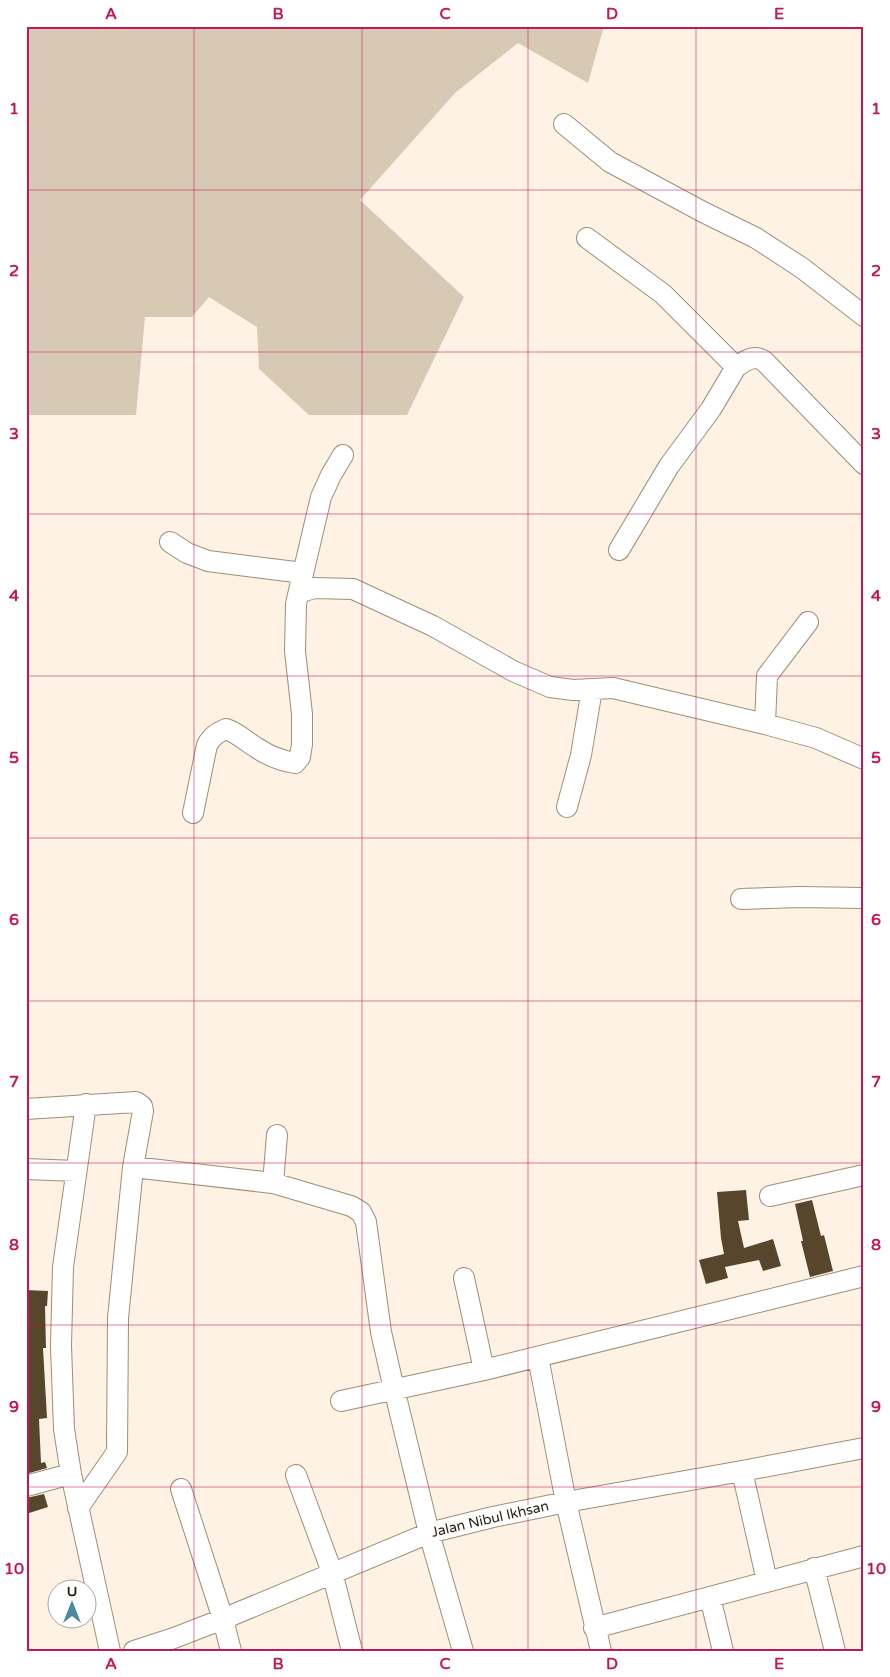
<svg xmlns="http://www.w3.org/2000/svg" width="890" height="1677" font-family="'Varela Round',sans-serif">
  <style>
    .green { fill: #d7c9b4 }
    .building { fill: #58462c }
    .lines { fill: none; stroke-linecap: round; stroke-linejoin: round }
    .minor-casing { stroke: #9e8e77; stroke-width: 22 }
    .minor { stroke: #fff; stroke-width: 20 }
    .grid { fill: none; stroke: #c2185b; stroke-width: 1; stroke-opacity: 0.55 }
    .labels { text-anchor: middle; dominant-baseline: central; stroke-width: 5; stroke-linejoin: round; paint-order: stroke }
    .street-label { font-size: 14px; fill: #231d14; stroke: #fff }
    .neatline { fill: none; stroke: #c2185b; stroke-width: 2 }
    .grid-label { font-size: 16px; text-anchor: middle; font-weight: bold; fill: #c2185b }
  </style>
  <rect width="100%" height="100%" fill="#fdf2e3"/>
  <!-- green -->
  <path class="green" d="M 26,26 L 604,26 L 588,83 L 518,43 L 455,93 L 360,200 L 464,297 L 407,415 L 309,415 L 259,369 L 257,327 L 209,297 L 192,317 L 145,317 L 136,415 L 26,415 Z"/>
  <!-- building -->
  <path class="building" d="M 746,1190 L 749,1220 L 738,1221 L 744,1248 L 773,1239 L 781,1266 L 763,1271 L 759,1260 L 725,1267 L 728,1278 L 706,1284 L 699,1260 L 724,1254 L 721,1238 L 717,1192 Z
    M 812,1200 L 821,1236 L 824,1235 L 833,1271 L 810,1277 L 801,1241 L 803,1241 L 795,1204 Z
    M 26,1290 L 48,1291 L 47,1306 L 45,1306 L 46,1348 L 43,1348 L 47,1418 L 39,1419 L 41,1463 L 45,1462 L 47,1468 L 26,1474 Z
    M 44,1494 L 48,1507 L 26,1514 L 26,1498 Z"/>
  <g class="lines">
    <!-- minor casing -->
    <g class="minor-casing">
      <path id="minor" d="M 564,124 L 610,162 L 703,212 L 756,238 L 802,268 L 864,316
        M 587,238 L 663,294 L 736,367 C 745,361 754,354 764,361 L 864,464
        M 170,542 L 187,553 L 208,561 L 303,573
        M 619,550 L 669,466 L 711,409 L 736,367
        M 298,595 L 321,497 L 331,475 L 343,455
        M 765,724 L 816,738 L 864,759
        M 567,807 L 581,755 L 592,689
        M 193,813 L 207,745 C 212,736 217,733 226,729 C 238,733 247,742 257,748 C 269,756 282,761 295,763 L 300,757 L 302,744 L 302,714 L 295,651 L 296,604 L 298,595 L 304,591 L 315,588 L 353,589 L 433,626 L 513,671 L 550,687 L 573,690 L 613,688 L 765,724 L 767,676 L 808,622
        M 741,899 L 799,897 L 864,898
        M 86,1104 L 63,1267 L 61,1346 L 64,1429 L 71,1474 L 110,1651
        M 26,1109 L 136,1102 L 142,1106 L 143,1111 L 133,1167 L 118,1318 L 117,1452 L 78,1508
        M 133,1167 L 273,1183 L 351,1206 L 361,1212 L 366,1222 L 381,1332 L 391,1376 L 429,1533 L 463,1651
        M 26,1169 L 76,1171
        M 273,1183 L 277,1135
        M 770,1196 L 864,1175
        M 464,1278 L 484,1370
        M 538,1357 L 566,1502 L 601,1651
        M 341,1401 L 484,1370 L 864,1276
        M 742,1471 L 767,1581
        M 296,1475 L 332,1572 L 352,1651
        M 26,1486 L 71,1474
        M 181,1489 L 223,1619 L 231,1651
        M 814,1568 L 835,1651
        M 710,1597 L 723,1651
        M 594,1628 L 864,1556
        M 134,1651 L 174,1638 L 223,1619 L 429,1533 L 493,1517 L 566,1502 L 742,1471 L 864,1448"/>
    </g>
    <!-- minor -->
    <use href="#minor" class="minor"/>
  </g>
  <!-- grid -->
  <path class="grid" d="M 194,26 L 194,1651M 362,26 L 362,1651M 528,26 L 528,1651M 696,26 L 696,1651M 26,190 L 864,190M 26,352 L 864,352M 26,514 L 864,514M 26,676 L 864,676M 26,838 L 864,838M 26,1001 L 864,1001M 26,1163 L 864,1163M 26,1325 L 864,1325M 26,1487 L 864,1487"/>
  <g class="labels">
    <!-- street labels -->
    <g class="street-label">
      <text transform="translate(490 1519) rotate(-13)">Jalan Nibul Ikhsan</text>
    </g>
  </g>
  <!-- border -->
  <rect width="890" height="1677" fill="none" stroke="#ffffff" stroke-width="55"/>
  <!-- north arrow -->
  <g transform="translate(72 1604)"><circle r="24" fill="#ffffff" stroke="#a7a5a1"/>
  <path d="M0-4L9 19L0 12L-9 19Z" fill="#488b9b"/>
  <text y="-8" font-size="14" font-weight="bold" text-anchor="middle" fill="#231d14">U</text>
  </g>
  <rect x="28" y="28" width="834" height="1622" class="neatline"/>
  <g class="grid-label">
    <text x="111" y="19">A</text>
    <text x="278" y="19">B</text>
    <text x="445" y="19">C</text>
    <text x="612" y="19">D</text>
    <text x="779" y="19">E</text>
    <text x="14" y="114">1</text>
    <text x="876" y="114">1</text>
    <text x="14" y="276">2</text>
    <text x="876" y="276">2</text>
    <text x="14" y="439">3</text>
    <text x="876" y="439">3</text>
    <text x="14" y="601">4</text>
    <text x="876" y="601">4</text>
    <text x="14" y="763">5</text>
    <text x="876" y="763">5</text>
    <text x="14" y="925">6</text>
    <text x="876" y="925">6</text>
    <text x="14" y="1087">7</text>
    <text x="876" y="1087">7</text>
    <text x="14" y="1250">8</text>
    <text x="876" y="1250">8</text>
    <text x="14" y="1412">9</text>
    <text x="876" y="1412">9</text>
    <text x="14" y="1574">10</text>
    <text x="876" y="1574">10</text>
    <text x="111" y="1669">A</text>
    <text x="278" y="1669">B</text>
    <text x="445" y="1669">C</text>
    <text x="612" y="1669">D</text>
    <text x="779" y="1669">E</text>
  </g>
</svg>
